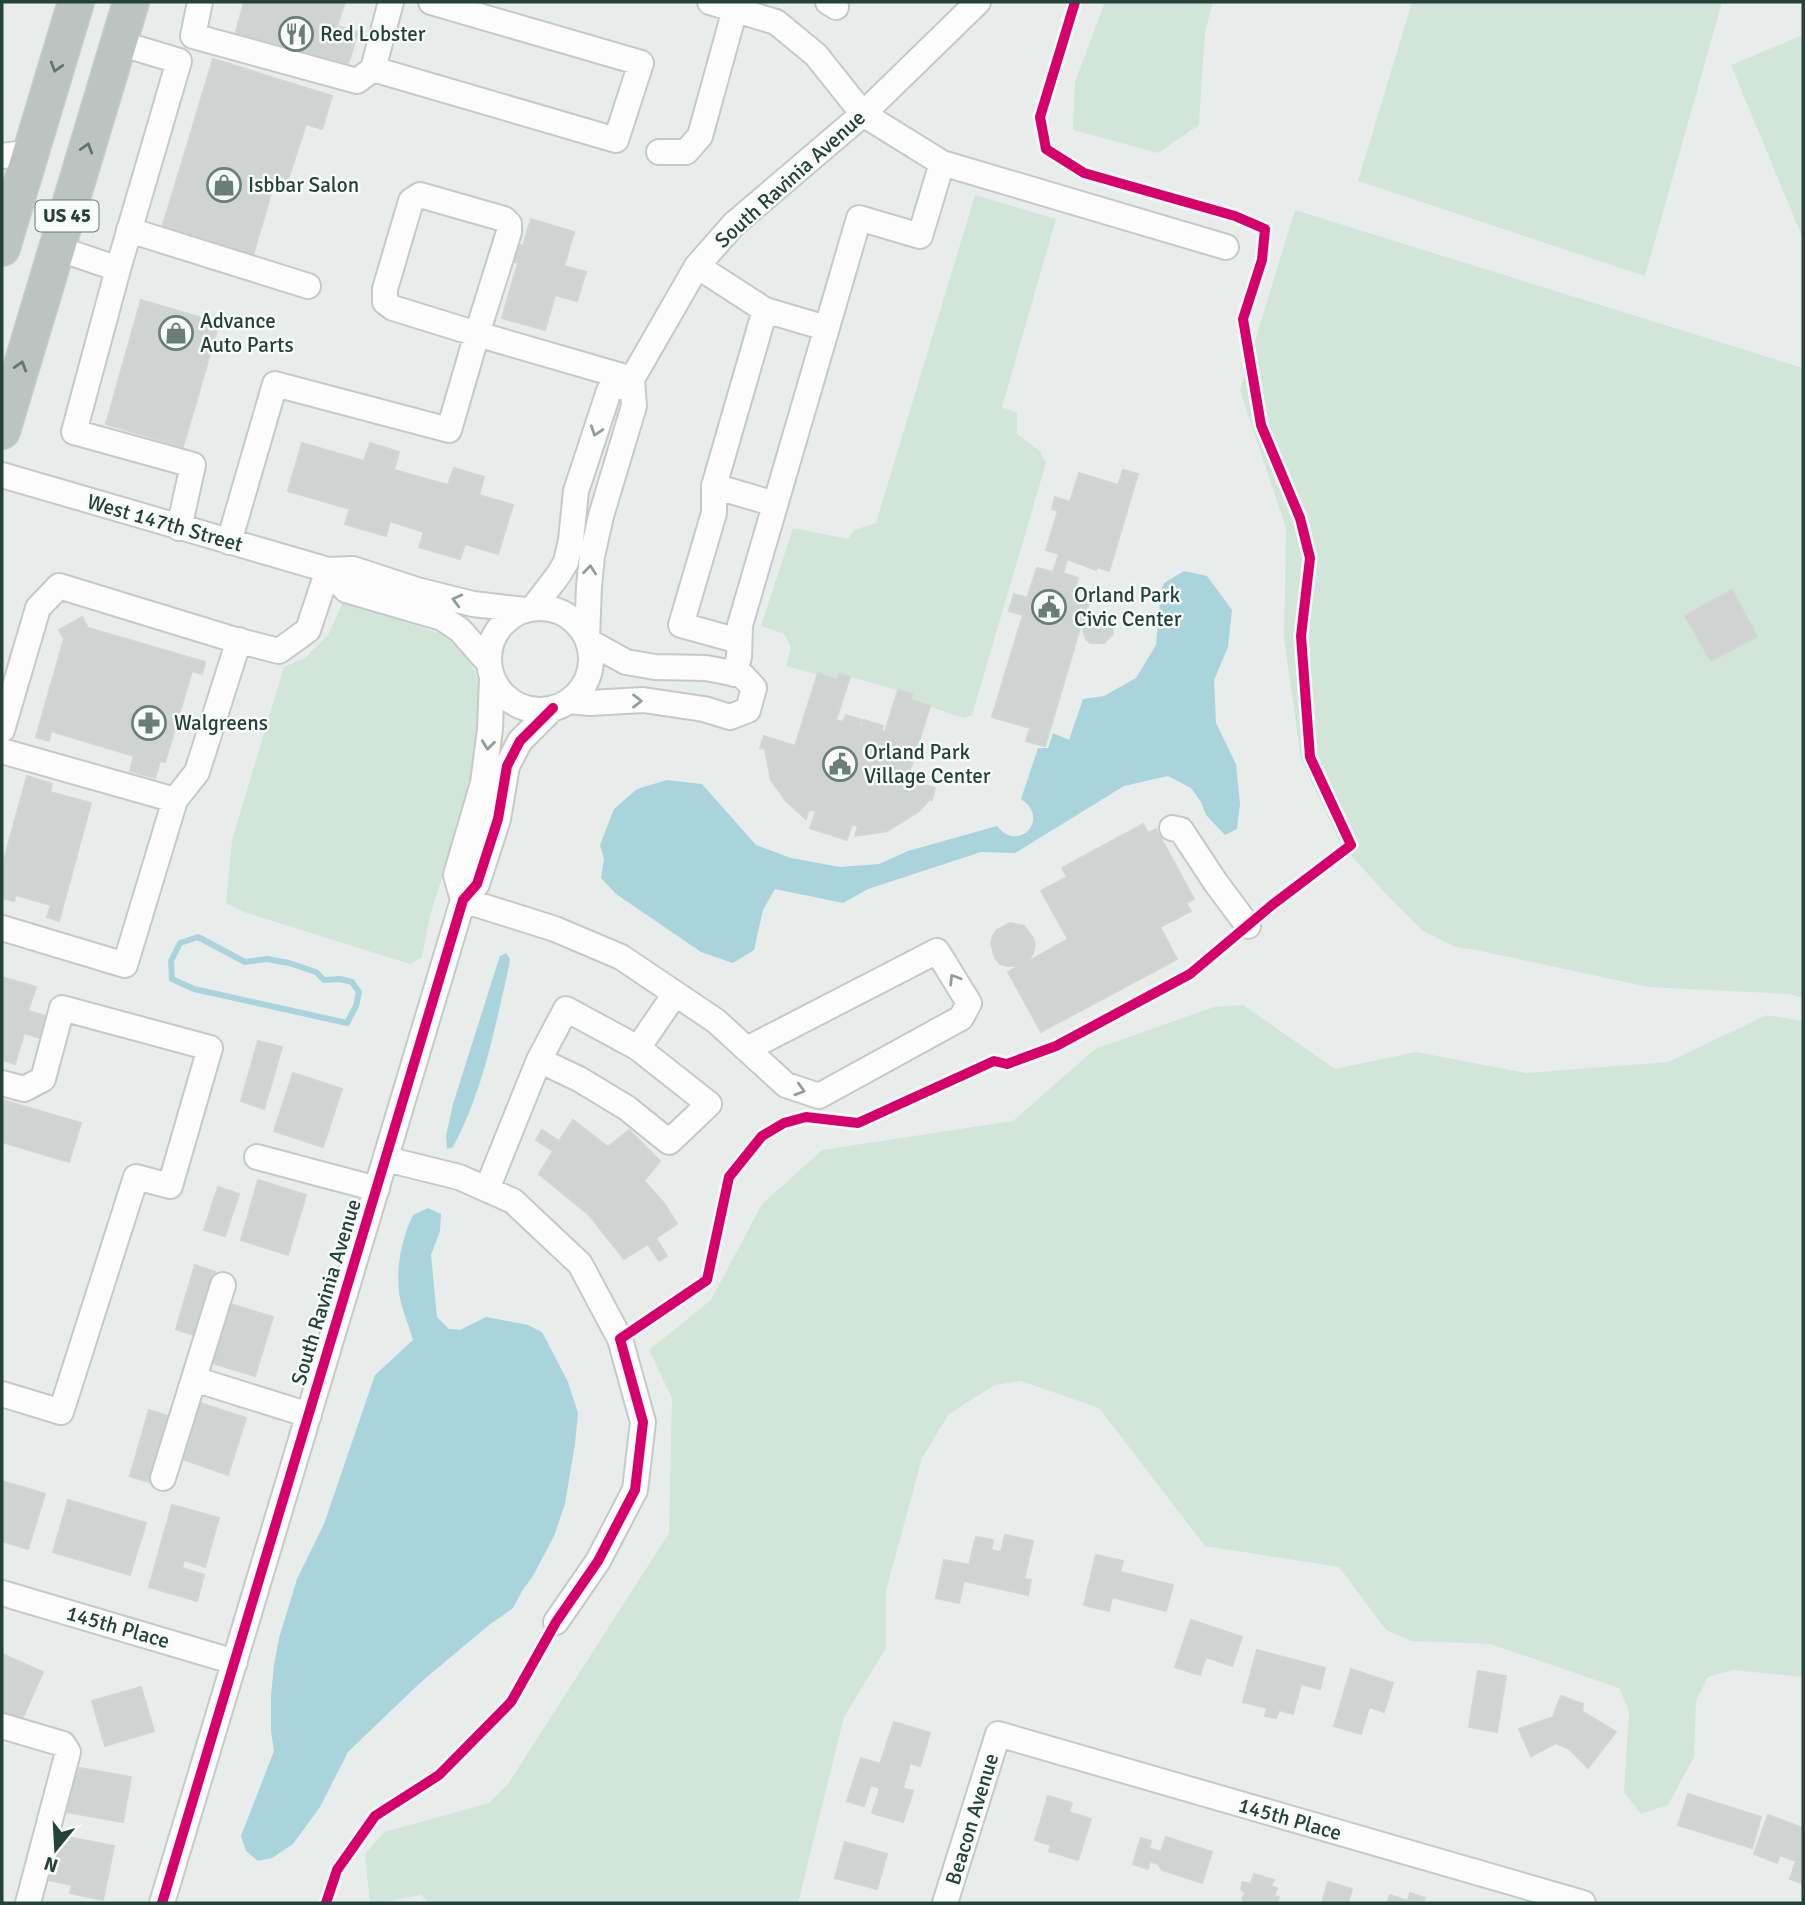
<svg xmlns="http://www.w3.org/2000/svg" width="1805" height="1905" font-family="Signika,sans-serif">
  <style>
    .green { fill: #d1e6d8 }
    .water { fill: #a9d4db }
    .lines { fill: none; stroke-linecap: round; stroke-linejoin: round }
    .stream { stroke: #a9d4db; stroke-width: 6 }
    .building { fill: #cfd4d2; stroke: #d1d6d4; stroke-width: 2 }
    .minor-casing { stroke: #c5cac8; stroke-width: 28 }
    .highway-casing { stroke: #c3ccc9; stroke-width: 38 }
    .minor { stroke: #fcfcfc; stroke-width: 24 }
    .highway { stroke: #bcc4c2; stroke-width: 35 }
    .cycleway-casing { stroke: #f7fbf9; stroke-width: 15 }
    .cycleway { stroke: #d6006c; stroke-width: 10 }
    .oneway { stroke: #617670 }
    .oneway2 { stroke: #909f9b }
    .labels { text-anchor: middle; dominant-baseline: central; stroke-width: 5; stroke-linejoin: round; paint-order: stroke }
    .shield { fill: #f7fbf9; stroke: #637a73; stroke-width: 2 }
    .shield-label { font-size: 19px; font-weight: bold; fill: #24423a }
    .poi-label { font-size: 21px; fill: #24423a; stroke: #f7fbf9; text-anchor: start }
    .street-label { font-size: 21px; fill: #24423a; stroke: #f7fbf9 }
  </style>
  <rect width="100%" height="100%" fill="#e8edeb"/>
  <!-- green -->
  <path class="green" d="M 1105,2 L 1213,2 L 1205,32 L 1199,125 L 1158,153 L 1073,130 L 1075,82 Z
    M 1412,2 L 1722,2 L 1645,276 L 1358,181 Z
    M 1803,35 L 1803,239 L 1731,65 Z
    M 975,195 L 1056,219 L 1002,407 L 1017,413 L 1017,434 L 1040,451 L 1046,463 L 972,715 L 963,718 L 911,700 L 912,694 L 839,674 L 837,680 L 786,666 L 791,647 L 784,634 L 761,626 L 793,528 L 848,539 L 854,530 L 876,523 Z
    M 1295,210 L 1803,368 L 1803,998 L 1790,994 L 1648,987 L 1476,950 L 1455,947 L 1423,931 L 1386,894 L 1340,843 L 1301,759 L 1284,639 L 1286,528 L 1240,390 Z
    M 343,602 L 439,633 L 462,650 L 473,667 L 482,695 L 475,774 L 430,916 L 422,957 L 410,964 L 244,912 L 226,903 L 232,840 L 284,667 L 306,657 L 328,635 Z
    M 1243,1005 L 1335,1069 L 1416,1052 L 1526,1073 L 1668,1062 L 1767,1015 L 1803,1021 L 1803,1677 L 1733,1670 L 1708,1677 L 1696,1701 L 1694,1757 L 1668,1805 L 1641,1814 L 1624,1792 L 1629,1711 L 1619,1688 L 1490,1644 L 1411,1641 L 1386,1630 L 1339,1567 L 1205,1546 L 1099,1408 L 1021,1381 L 995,1385 L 949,1414 L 922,1458 L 886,1591 L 886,1648 L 844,1717 L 798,1903 L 429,1903 L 421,1895 L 379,1903 L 370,1903 L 365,1854 L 384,1832 L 489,1803 L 508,1784 L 669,1533 L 672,1398 L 649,1350 L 711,1300 L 762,1204 L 822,1150 L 1013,1121 L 1095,1049 L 1214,1007 Z"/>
  <!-- water -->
  <path class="water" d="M 1184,571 L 1207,576 L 1232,610 L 1228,647 L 1214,680 L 1216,723 L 1236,764 L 1240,804 L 1237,829 L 1225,835 L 1206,815 L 1201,802 L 1191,788 L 1168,776 L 1124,786 L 1015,853 L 981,852 L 868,889 L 843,903 L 775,889 L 763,910 L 754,950 L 733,963 L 701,952 L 616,894 L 601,878 L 604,859 L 600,845 L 614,809 L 637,789 L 667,780 L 702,784 L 756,845 L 791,858 L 840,867 L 879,864 L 908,851 L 997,826 C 1019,854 1051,818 1021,799 L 1038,748 L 1048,748 L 1053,733 L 1069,740 L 1083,699 L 1104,696 L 1136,678 L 1156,645 L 1161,590 L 1164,583 Z
    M 506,953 L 510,959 L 509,966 C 495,1027 483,1092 453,1147 L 447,1149 L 446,1136 L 453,1104 L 497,965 L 500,956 Z
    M 428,1208 L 441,1214 L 440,1231 L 431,1255 L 437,1317 L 449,1329 L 460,1330 L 486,1317 L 528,1325 L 542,1332 L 568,1382 L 578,1413 L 575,1444 L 565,1504 L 554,1536 L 533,1576 L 522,1591 L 513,1608 L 489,1625 L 421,1682 L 348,1752 L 320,1807 L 293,1844 L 272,1858 L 258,1861 L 246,1851 L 241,1836 L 274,1751 L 271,1731 L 271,1695 L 274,1665 L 279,1638 L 297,1579 L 324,1524 L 375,1375 L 413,1340 C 409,1325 401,1308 399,1292 C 396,1266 402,1238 413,1215 Z"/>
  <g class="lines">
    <!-- stream -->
    <path class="stream" d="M 198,937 L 245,962 L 267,959 L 289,963 L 316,972 L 324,980 L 340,979 L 352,982 L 359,992 L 356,1006 L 347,1023 L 194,989 L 172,979 L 171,961 L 180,943 Z"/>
  </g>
  <!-- building -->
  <path class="building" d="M 244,2 L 345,2 L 337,26 L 358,32 L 347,68 L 235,36 Z
    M 213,59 L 332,96 L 322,129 L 306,124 L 288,180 L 186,149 Z
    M 186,149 L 276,176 L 253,255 L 162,228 Z
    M 531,219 L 574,232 L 564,266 L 586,272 L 577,301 L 555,295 L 545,330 L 502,318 L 518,263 L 509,260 L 514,243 L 523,246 Z
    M 141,300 L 219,323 L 183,447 L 106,424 Z
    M 302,443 L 364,461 L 370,443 L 399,452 L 394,470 L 448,485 L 454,468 L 484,477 L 479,495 L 513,505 L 498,554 L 465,544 L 460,559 L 419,547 L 424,532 L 390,521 L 386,536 L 345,524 L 350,509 L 288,491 Z
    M 1123,470 L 1138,474 L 1109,571 L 1097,567 L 1096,570 L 1067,559 L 1063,573 L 1078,578 L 1073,597 L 1089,602 L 1084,620 L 1087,621 L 1090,616 L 1095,614 L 1106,616 L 1111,620 L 1113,634 L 1104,643 L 1090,643 L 1086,639 L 1083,630 L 1085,626 L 1081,625 L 1045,746 L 1026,741 L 1030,728 L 992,717 L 1023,615 L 1009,611 L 1014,594 L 1027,598 L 1037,568 L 1053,572 L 1059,554 L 1046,550 L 1058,511 L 1052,509 L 1055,497 L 1070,502 L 1079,473 L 1118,485 Z
    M 1732,590 L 1757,636 L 1711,661 L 1685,616 Z
    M 82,617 L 88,628 L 205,662 L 202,674 L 192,671 L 165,762 L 160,761 L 155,778 L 130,771 L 134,756 L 51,731 L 49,741 L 36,737 L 64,639 L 59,630 Z
    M 818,673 L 837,680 L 839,674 L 850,677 L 836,720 L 843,722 L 846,715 L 862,720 L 859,726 L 862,727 L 864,720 L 883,726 L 881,731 L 885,732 L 898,690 L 912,694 L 911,700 L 930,706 L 907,780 L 935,788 L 932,800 L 930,799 L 918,812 L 887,831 L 855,836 L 858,826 L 852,824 L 847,840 L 810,828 L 816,811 L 809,809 L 806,819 L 786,801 L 771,780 L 765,749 L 760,748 L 764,736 L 795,746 Z
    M 27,776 L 52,784 L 50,792 L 91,803 L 59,921 L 47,917 L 51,905 L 16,895 L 14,901 L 2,898 L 2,867 Z
    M 1143,824 L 1148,833 L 1156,829 L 1194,899 L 1186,903 L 1191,911 L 1160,927 L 1177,959 L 1041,1032 L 1008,972 L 1019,966 L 1007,966 L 1000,964 L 995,958 L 991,944 L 993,936 L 997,930 L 1010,923 L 1024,926 L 1033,938 L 1035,946 L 1033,953 L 1027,962 L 1068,939 L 1041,891 L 1067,877 L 1062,868 Z
    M 2,977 L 36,987 L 28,1011 L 49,1017 L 43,1039 L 24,1033 L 15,1064 L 2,1060 Z
    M 258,1041 L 282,1047 L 264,1109 L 241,1101 Z
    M 293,1073 L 342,1089 L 323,1147 L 274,1131 Z
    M 2,1100 L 81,1123 L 69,1162 L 2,1142 Z
    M 573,1120 L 608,1147 L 629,1130 L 660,1161 L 644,1181 L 664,1203 L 677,1224 L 656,1238 L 667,1256 L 659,1261 L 648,1244 L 624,1259 L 588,1214 L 539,1174 L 553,1151 L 536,1140 L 542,1130 L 559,1141 Z
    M 258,1180 L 306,1195 L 288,1255 L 241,1240 Z
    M 218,1187 L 239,1194 L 225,1236 L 204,1230 Z
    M 195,1265 L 215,1272 L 196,1336 L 176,1329 Z
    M 227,1303 L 273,1317 L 255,1376 L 209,1362 Z
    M 200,1403 L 246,1418 L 228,1475 L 182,1459 Z
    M 149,1410 L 171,1417 L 152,1483 L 130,1476 Z
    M 2,1481 L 45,1494 L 28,1549 L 2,1541 Z
    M 68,1500 L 146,1523 L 130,1575 L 53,1552 Z
    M 172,1505 L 219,1518 L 205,1567 L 184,1560 L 182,1568 L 204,1575 L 197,1601 L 149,1587 Z
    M 1005,1535 L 1033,1541 L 1024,1579 L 1031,1580 L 1028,1595 L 964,1581 L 959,1603 L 936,1598 L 944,1560 L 969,1565 L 976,1537 L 993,1540 L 991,1550 L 1001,1552 Z
    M 1096,1555 L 1123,1561 L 1120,1572 L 1173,1585 L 1166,1611 L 1112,1597 L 1109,1611 L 1084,1605 Z
    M 1191,1620 L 1242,1637 L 1232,1666 L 1206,1657 L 1200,1675 L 1175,1667 Z
    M 1257,1650 L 1325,1668 L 1320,1689 L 1301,1684 L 1293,1714 L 1279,1710 L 1276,1718 L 1265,1716 L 1267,1708 L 1243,1702 Z
    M 2,1654 L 43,1672 L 19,1726 L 2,1718 Z
    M 1351,1669 L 1393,1683 L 1384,1712 L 1369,1707 L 1361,1734 L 1334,1726 Z
    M 1478,1671 L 1506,1676 L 1497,1732 L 1469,1727 Z
    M 141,1687 L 154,1731 L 105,1746 L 92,1701 Z
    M 1561,1696 L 1583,1704 L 1582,1711 L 1616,1732 L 1588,1768 L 1568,1748 L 1556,1743 L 1531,1756 L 1519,1729 L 1553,1717 Z
    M 894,1722 L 930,1733 L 920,1766 L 910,1763 L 903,1788 L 913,1791 L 903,1822 L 872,1813 L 880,1788 L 871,1785 L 864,1806 L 847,1801 L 861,1758 L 880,1764 Z
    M 74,1767 L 131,1777 L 123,1822 L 66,1812 Z
    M 1688,1794 L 1761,1817 L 1752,1848 L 1678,1825 Z
    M 1048,1796 L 1072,1803 L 1069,1812 L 1091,1819 L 1078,1860 L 1049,1851 L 1051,1845 L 1035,1840 Z
    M 1768,1815 L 1803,1828 L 1803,1884 L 1790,1879 L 1796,1861 L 1780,1855 L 1777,1863 L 1754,1854 Z
    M 57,1835 L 114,1846 L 103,1900 L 70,1893 L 72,1885 L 48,1880 Z
    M 1166,1837 L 1212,1852 L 1202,1883 L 1162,1870 L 1158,1864 L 1150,1861 L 1148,1869 L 1133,1864 L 1141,1838 L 1151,1841 L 1149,1848 L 1161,1852 Z
    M 845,1842 L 887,1854 L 877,1889 L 835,1878 Z
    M 1254,1874 L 1274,1880 L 1271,1886 L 1277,1888 L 1274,1896 L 1279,1897 L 1277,1903 L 1245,1903 L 1242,1899 L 1245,1893 L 1241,1889 L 1243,1882 L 1251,1884 Z
    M 1328,1882 L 1352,1889 L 1348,1903 L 1322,1903 Z
    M 1410,1893 L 1425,1898 L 1423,1903 L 1387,1903 L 1390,1895 L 1408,1901 Z"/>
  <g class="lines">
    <!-- minor casing -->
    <g class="minor-casing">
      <path id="minor" d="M 200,2 L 193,36 L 357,81 L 373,69 L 616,140 L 641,63 L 431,2
        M 710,2 L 776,22 L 816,55 L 863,114 L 942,163 L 1226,247
        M 828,2 L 836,7
        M 373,69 L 391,2
        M 659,152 L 686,152 L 700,136 L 737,2
        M 2,156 L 31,152
        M 420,195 L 504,219 L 509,224 L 509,232 L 477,334 L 393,308 L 385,302 L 385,289 L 411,201 Z
        M 129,230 L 308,286
        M 57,248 L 118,269 L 74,432 L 193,465 L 179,528
        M 697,266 L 765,310
        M 118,269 L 179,61 L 119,43
        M 2,475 L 328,570 L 353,569 L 417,590 L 473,604 L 525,610
        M 714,486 L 765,310 L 826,328
        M 229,542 L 275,384 L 449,430 L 477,334 L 632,379
        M 328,570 L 346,590 L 442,618 L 460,630 L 489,663
        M 533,608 L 559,574 L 566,562 L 571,540 L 576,491 L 609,391 L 632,379
        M489 659a51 51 0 1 1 102 0a51 51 0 1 1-102 0Z
        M 587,638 L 589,586 L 592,556 L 601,516 L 634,406 L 632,379 L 697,266 L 734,224 L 863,114 L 978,2
        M 739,641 L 681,625 L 714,513 L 714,486 L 775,504
        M 734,674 L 739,657 L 740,625 L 859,218 L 920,236 L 942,163
        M 569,701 L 590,703 L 643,700 L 704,709 L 730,717 L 748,710 L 754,688 L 742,675 L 706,668 L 655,667 L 626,662 L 588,641
        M 2,730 L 38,608 L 59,586 L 232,639 L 279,651 L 308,630 L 328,570
        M 2,751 L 175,800
        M 1172,828 L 1181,830 L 1216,883 L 1248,926
        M 463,900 L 555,929 L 621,957 L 716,1021 L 786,1085 L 819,1096 L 961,1018 L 969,1003 L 937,951 L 747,1049
        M 463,900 L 456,875 L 483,783 L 490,729 L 492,677
        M 2,928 L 125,965 L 175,800 L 197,772 L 239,640
        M 539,1060 L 566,1009 L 638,1048
        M 2,1083 L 24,1089 L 43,1079 L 62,1008 L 210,1048 L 170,1186 L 136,1177 L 61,1412 L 2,1394
        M 257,1157 L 377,1189
        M 386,1159 L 459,1177 L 513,1201 L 580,1264 L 620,1339 L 643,1422 L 635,1490 L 598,1561 L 556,1622
        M 487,1189 L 539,1060 L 579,1079 L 627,1108 L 669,1142 L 709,1104 L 638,1048 L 675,994
        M 194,1379 L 309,1415
        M 163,1478 L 223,1285
        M 2,1593 L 235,1662
        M 2,1726 L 63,1744 L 68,1752 L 28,1903
        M 162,1903 L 463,900 L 477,884 L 498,819 L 507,766 L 520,741 L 553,708
        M 945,1903 L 998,1734 L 1583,1903"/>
    </g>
    <!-- highway casing -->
    <g class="highway-casing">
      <path id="highway" d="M 2,248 L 76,2
        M 2,431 L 131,2"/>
    </g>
    <!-- minor -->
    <use href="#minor" class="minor"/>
    <!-- highway -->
    <use href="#highway" class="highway"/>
    <!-- cycleway casing -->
    <g class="cycleway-casing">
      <path id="cycleway" d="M 162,1903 L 463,900 L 477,884 L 498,819 L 507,766 L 520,741 L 553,708
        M 326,1903 L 337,1870 L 375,1816 L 439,1775 L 511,1702 L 556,1622 L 598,1561 L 635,1490 L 643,1422 L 620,1339 L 707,1280 L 729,1177 L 762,1136 L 784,1123 L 806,1117 L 858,1123 L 994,1061 L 1007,1064 L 1056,1046 L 1190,974 L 1272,905 L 1351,845 L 1310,757 L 1301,636 L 1310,558 L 1300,518 L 1261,425 L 1243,319 L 1262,260 L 1265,229 L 1235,216 L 1084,173 L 1046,149 L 1040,117 L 1075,2"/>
    </g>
    <!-- cycleway -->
    <use href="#cycleway" class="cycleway"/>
  </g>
  <!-- one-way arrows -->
  <defs><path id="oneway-chevron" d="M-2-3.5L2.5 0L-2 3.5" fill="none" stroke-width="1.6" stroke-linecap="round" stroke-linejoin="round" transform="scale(1.75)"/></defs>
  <g class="oneway">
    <use href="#oneway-chevron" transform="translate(56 67) rotate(107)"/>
    <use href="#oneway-chevron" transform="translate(87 148) rotate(-73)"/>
    <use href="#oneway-chevron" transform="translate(21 366) rotate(-73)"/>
  </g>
  <g class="oneway2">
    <use href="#oneway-chevron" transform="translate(596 431) rotate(108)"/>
    <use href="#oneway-chevron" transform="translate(590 570) rotate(-84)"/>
    <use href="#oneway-chevron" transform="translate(457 600) rotate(-166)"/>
    <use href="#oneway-chevron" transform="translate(637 701)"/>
    <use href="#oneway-chevron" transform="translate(488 745) rotate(97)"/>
    <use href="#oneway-chevron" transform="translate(954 979) rotate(-122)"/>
    <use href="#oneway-chevron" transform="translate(800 1090) rotate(17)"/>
  </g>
  <!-- icons -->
  <defs>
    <g id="restaurant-ring" transform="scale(1.75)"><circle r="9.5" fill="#f7fbf9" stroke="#697e78" stroke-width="1.5"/><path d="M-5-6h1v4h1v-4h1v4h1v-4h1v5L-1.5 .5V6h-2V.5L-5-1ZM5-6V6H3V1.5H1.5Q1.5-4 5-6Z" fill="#697e78"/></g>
    <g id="shop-ring" transform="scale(1.75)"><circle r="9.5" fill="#f7fbf9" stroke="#697e78" stroke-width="1.5"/><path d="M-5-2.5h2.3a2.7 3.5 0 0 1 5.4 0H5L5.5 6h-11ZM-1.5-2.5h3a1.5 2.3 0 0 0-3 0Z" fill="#697e78"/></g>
    <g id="civic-ring" transform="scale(1.75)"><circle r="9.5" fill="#f7fbf9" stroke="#697e78" stroke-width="1.5"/><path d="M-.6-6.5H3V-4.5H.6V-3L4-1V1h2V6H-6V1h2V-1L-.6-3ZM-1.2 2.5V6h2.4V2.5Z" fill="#697e78"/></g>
    <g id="pharmacy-ring" transform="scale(1.75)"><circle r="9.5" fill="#f7fbf9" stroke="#697e78" stroke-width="1.5"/><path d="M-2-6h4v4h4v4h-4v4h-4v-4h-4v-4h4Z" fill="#697e78"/></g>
  </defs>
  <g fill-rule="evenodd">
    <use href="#restaurant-ring" x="296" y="34"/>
    <use href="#shop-ring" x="224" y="185"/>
    <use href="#shop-ring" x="176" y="333"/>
    <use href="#civic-ring" x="1049" y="607"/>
    <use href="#pharmacy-ring" x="149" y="723"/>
    <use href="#civic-ring" x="840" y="764"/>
  </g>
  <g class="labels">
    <!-- shield labels -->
    <rect class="shield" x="35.5" y="200.5" width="63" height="31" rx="5"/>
    <g class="shield-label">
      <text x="67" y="216">US 45</text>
    </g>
    <!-- poi labels -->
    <g class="poi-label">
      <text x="320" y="34">Red Lobster</text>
      <text x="248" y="185">Isbbar Salon</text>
      <text x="200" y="321">Advance<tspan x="200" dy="24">Auto Parts</tspan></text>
      <text x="1074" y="595">Orland Park<tspan x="1074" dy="24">Civic Center</tspan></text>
      <text x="174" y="723">Walgreens</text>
      <text x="864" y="752">Orland Park<tspan x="864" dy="24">Village Center</tspan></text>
    </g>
    <!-- street labels -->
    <g class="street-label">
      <text transform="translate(790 179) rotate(-42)">South Ravinia Avenue</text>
      <text transform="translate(165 523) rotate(16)">West 147th Street</text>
      <text transform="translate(326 1292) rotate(-73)">South Ravinia Avenue</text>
      <text transform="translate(118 1627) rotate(16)">145th Place</text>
      <text transform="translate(972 1819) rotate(-73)">Beacon Avenue</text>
      <text transform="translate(1290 1819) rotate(16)">145th Place</text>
    </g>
  </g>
  <!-- border -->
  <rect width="1805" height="1905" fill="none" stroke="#24423a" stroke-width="7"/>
  <!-- north arrow -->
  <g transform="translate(56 1849) rotate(198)" stroke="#f7fbf9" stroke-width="5" paint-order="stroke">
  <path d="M0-5L12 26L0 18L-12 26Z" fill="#24423a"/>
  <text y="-10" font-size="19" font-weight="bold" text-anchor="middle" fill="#24423a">N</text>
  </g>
</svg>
